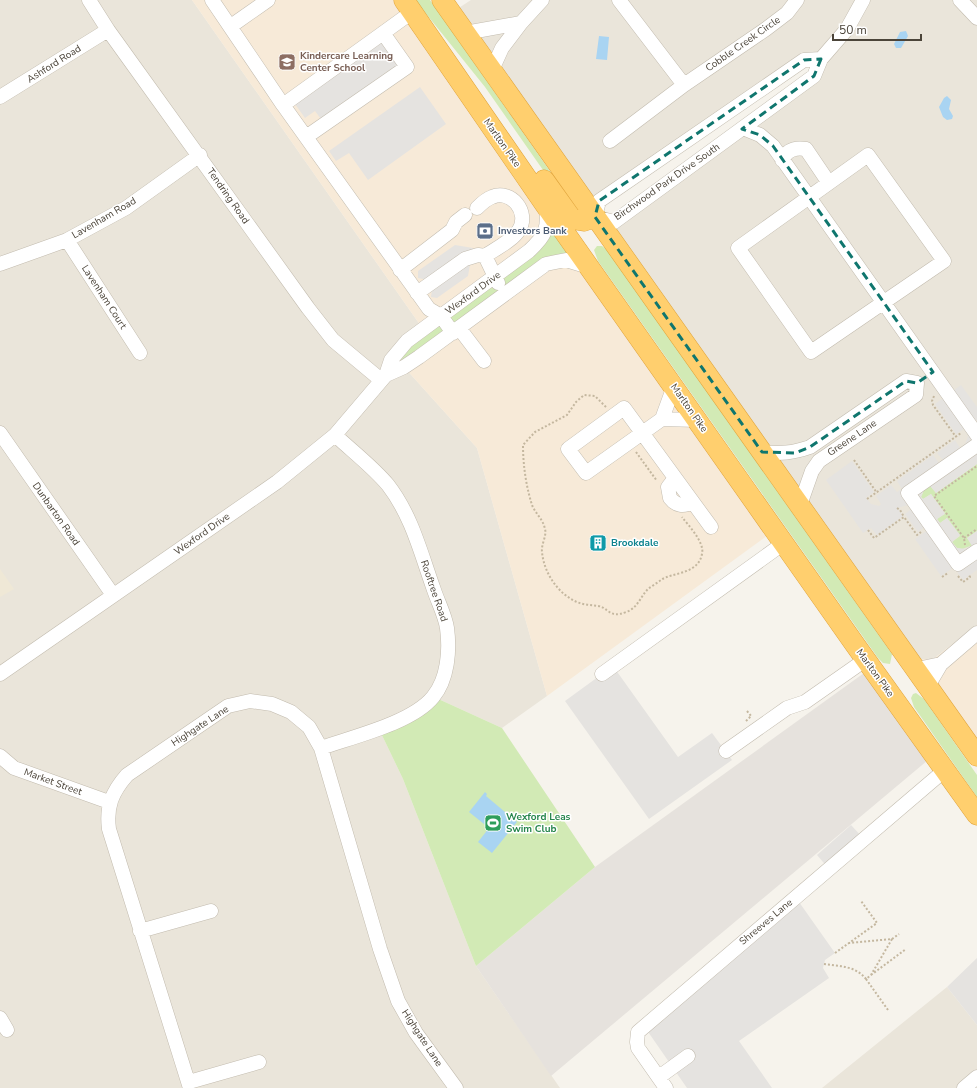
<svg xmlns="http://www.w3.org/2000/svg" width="977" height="1088" font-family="'Nunito Sans',sans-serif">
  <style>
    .residential { fill: #eae5da; fill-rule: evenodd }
    .commercial { fill: #f7ead8 }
    .industrial { fill: #e6e2dd }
    .education { fill: #efe8d6 }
    .green { fill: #d2eab5 }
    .parking { fill: #e5e3e0 }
    .water { fill: #a9d4f2 }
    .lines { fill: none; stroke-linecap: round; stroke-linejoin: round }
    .minor-casing { stroke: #c2bbae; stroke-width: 15 }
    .highway-casing { stroke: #e0a43c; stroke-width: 21 }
    .path { stroke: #c4b79f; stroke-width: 2; stroke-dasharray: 2 2; stroke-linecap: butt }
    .minor { stroke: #fff; stroke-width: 14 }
    .highway { stroke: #ffcf6e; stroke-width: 20 }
    .marked { fill: none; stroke: #0f766e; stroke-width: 3; stroke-dasharray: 8 5; stroke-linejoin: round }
    .labels { text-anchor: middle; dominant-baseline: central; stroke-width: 3; stroke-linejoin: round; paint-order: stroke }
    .street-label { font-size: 10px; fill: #4b4439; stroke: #fff }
    .education-label { font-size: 10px; font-weight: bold; fill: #785e54; stroke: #fff; text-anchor: start }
    .service-label { font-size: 10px; font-weight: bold; fill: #4e5e75; stroke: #fff; text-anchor: start }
    .culture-label { font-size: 10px; font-weight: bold; fill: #0d838f; stroke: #fff; text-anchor: start }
    .leisure-label { font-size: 10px; font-weight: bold; fill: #27864d; stroke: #fff; text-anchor: start }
  </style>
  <rect width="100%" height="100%" fill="#f6f3ec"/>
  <!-- residential -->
  <path class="residential" d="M 0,0 L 192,0 L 423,329 L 404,367 L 477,448 L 547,696 L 502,728 L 434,697 L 379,729 L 403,779 L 476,966 L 560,1088 L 0,1088 Z
    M 471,0 L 977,0 L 977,625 L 932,660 L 908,658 L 451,13 ZM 821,59 L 814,76 L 614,222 L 595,217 L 599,201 L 803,60 Z
    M 947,987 L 977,1025 L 977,1088 L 822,1088 Z"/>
  <!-- commercial -->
  <path class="commercial" d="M 192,0 L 404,0 L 546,206 L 545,232 L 423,329 Z
    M 575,262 L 775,530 L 547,696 L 477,448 L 404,367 L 546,264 Z
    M 977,625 L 977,756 L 908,658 L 932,660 Z"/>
  <!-- industrial -->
  <path class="industrial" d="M 871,668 L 934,755 L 551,1076 L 476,966 L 595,867 Z"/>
  <!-- education -->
  <path class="education" d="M 0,569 L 14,589 L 0,597 Z"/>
  <!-- green -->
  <path class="green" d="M 415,0 L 430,0 L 580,214 L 571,210 L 485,87 Z
    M 548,219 L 589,267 L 555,261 L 404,367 L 391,360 L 529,251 Z
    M 597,246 L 602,246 L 607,250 L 892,654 L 890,664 L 883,663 L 878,658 L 598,261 L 594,250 Z
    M 977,464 L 977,531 L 967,538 L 973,545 L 962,549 L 957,548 L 952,542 L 960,536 L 947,518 L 940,523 L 937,519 L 945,513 L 931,494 L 923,499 L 921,497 L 924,490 L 930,485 L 936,493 Z
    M 916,693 L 924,699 L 977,775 L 977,797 L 914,707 L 911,698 L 913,694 Z
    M 434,697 L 502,728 L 595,867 L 476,966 L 403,779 L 379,729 Z"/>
  <!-- parking -->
  <path class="parking" d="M 382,42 L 401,68 L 324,123 L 315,111 L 305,118 L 295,104 Z
    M 420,87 L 446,124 L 368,180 L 349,153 L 336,161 L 329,151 Z
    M 455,245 L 473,248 L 468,276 L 437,298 L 431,297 L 433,281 L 418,278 L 418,271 Z
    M 961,385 L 977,407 L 977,420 L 975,421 L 977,424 L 977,464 L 936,493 L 930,486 L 924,490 L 921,497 L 923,499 L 931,494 L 945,514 L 937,519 L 940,523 L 947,518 L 960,535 L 952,542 L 957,548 L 966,549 L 972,546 L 967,538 L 977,531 L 977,570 L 963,580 L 954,567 L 941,576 L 915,539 L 928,530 L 926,526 L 918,532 L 905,514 L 913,508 L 908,505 L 897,508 L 903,516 L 877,535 L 871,528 L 863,533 L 826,480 L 852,461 L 874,492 L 866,498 L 867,499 L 871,504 L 879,506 L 881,504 L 876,496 L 891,485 L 897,492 L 900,490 L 902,489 L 897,481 L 933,455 L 939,463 L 943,460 L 937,453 L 955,440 L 960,448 L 965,445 L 968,436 L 965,430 L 964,429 L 956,434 L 935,404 Z
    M 613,666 L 678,757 L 712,733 L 732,760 L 649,819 L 565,701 Z
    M 851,825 L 864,839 L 829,869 L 817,855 Z
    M 799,902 L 835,953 L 825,960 L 823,968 L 829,978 L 739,1041 L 772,1088 L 687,1088 L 644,1026 Z
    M 977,958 L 977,1025 L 947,987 Z"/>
  <!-- water -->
  <path class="water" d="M 906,31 L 908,36 L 901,48 L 896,48 L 894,44 L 900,32 Z
    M 599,36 L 609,37 L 607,60 L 596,59 Z
    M 947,96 L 951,100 L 949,109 L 953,116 L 952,119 L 947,120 L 943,117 L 939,107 L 944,98 Z
    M 485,792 L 487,794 L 486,796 L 517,822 L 492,853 L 478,842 L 489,828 L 469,812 Z"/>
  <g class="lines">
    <!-- minor casing -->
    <g class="minor-casing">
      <path id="minor" d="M 89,0 L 108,30 L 308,308 L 333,340 L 381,380
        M 212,0 L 283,105
        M 619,0 L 684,85 L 766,29 L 787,13 L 797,0
        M 960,0 L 977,18
        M 521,23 L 542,0
        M 231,26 L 268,0
        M 383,33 L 412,12
        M 465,33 L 521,23 L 502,48 L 492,70
        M 821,59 L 814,76 L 614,222 L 595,217 L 599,201 L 804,60 Z
        M 821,59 L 847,29 L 863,0
        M 0,97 L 108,30
        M 743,128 L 760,135 L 773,146 L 977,435
        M 306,137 L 407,67 L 383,33 L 283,105 L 429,309 L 441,316 L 453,333
        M 610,141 L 684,85
        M 868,155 L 944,261 L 811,352 L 738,248 Z
        M 782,160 C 787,150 795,147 806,149 L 829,183
        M 546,207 C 549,229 545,236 529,251 L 407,341 L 391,360 L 386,375 L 404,367 L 419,357 L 546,264 L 566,260 L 589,267
        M 477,208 C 481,204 486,199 492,197 C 511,189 530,212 519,230 C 512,241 495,249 485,256
        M 67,240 L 140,353
        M 0,264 L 67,240 L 126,208 L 200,155
        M 400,270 L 452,230 L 456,222 L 465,215
        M 417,293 L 465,259 L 478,255 L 485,256 L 498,283
        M 459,328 L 484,361
        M 674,386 L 662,419 L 698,420
        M 662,419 L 586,473 L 568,449 L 624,408 C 653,448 682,487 711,527
        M 0,433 L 113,595
        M 977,445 L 908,493 L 958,564 L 977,551
        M 762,452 C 780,454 793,453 810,447 L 906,381 L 917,383 L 916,395 L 819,461 L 812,471 L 800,505
        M 675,478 L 668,487 L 670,498 C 676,506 684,507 692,502
        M 941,664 L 977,633
        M 917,669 L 941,664 L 928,686
        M 0,674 L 277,482 L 335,435 L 386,375
        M 602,674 L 784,543
        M 321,748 C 352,737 412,723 433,697 C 448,679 450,650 447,628 C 445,615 438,602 434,590 C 421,554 412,516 388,485 C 373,467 352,451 335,435
        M 726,751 L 787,708 L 805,702 L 865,660
        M 0,756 L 14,768 L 109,802
        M 140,931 L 211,911
        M 0,1018 L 7,1030
        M 659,1077 L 688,1056
        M 189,1082 L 259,1062
        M 190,1088 L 109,829 C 106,807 112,792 127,775 L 228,706 L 250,701 L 272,704 L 291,712 L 309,727 L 321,748 L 380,949 L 398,1001 L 416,1033 L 456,1088
        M 666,1088 L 638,1048 L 637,1042 L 638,1032 L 945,770
        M 964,1088 L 977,1077"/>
    </g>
    <!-- highway casing -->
    <g class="highway-casing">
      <path id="highway" d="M 404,0 L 546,206 L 856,646 L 977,815
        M 442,0 L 977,756
        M 544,180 L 572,219 L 584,221 L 595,217"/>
    </g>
    <!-- path -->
    <path class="path" d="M 934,396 L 932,401 L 933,405 L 956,437
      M 606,407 L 595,396 L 584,395 L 576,402 L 567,415 L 535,432 L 523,445 C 523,465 526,486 532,505 C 535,513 543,519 545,529 C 547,536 541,544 542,552 C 544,573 558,594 577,602 C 584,605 591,605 598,606 C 608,607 609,619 626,612 C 638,608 640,597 648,589 C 652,586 657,583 661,580 C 672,572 698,575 702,554 C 705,543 689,526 682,517
      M 636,452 L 657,481
      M 854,460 L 877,493
      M 867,499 L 961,433
      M 897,508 L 900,510 L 904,517
      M 868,530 L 874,538 L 904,517 L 917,535 L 921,532
      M 964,538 L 977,529
      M 965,545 L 964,538 L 934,496 L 977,466
      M 958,576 L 963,582 L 970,577 L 969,575
      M 942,577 L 948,573
      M 747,711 L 752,717
      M 746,721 L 751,716
      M 892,939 L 899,934
      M 835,953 L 877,923 L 861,901
      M 824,964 C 839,966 856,966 866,979 L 871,975 L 892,939 L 849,943
      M 871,975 L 906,949
      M 866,979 L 888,1010"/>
    <!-- minor -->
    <use href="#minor" class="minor"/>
    <!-- highway -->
    <use href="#highway" class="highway"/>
  </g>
  <!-- marked area -->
  <path class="marked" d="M 821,59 L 814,76 L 742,129 L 760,135 L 773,146 L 933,372 L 917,383 L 906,381 L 810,447 L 795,453 L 762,452 L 595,217 L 599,201 L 804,60 Z"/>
  <!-- icons -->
  <defs>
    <g id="school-square" transform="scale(0.9)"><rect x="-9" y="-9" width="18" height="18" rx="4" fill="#8d6e63" stroke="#fff"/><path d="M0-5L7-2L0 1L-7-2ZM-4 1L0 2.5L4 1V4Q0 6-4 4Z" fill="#fff"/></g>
    <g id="bank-square" transform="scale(0.9)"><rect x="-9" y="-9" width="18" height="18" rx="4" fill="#5c6f8a" stroke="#fff"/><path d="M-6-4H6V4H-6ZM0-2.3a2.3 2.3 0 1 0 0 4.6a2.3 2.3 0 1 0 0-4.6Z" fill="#fff"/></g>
    <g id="building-square" transform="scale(0.9)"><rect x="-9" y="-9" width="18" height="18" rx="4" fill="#0f9aa8" stroke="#fff"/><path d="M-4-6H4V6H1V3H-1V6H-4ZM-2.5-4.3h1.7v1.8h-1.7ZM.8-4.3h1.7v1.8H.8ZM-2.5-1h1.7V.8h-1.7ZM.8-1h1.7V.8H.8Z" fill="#fff"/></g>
    <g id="stadium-square" transform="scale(0.9)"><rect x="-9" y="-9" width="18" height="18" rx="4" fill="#2e9e5b" stroke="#fff"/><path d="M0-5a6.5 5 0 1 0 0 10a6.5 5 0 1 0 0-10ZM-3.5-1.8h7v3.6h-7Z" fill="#fff"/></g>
  </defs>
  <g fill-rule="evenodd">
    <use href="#school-square" x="287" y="62"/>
    <use href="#bank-square" x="485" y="231"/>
    <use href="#building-square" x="598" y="543"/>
    <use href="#stadium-square" x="493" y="823"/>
  </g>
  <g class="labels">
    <!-- street labels -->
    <g class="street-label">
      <text transform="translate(743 44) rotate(-35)">Cobble Creek Circle</text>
      <text transform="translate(54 64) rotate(-32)">Ashford Road</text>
      <text transform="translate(502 143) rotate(55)">Marlton Pike</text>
      <text transform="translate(667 182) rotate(-35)">Birchwood Park Drive South</text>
      <text transform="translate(228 196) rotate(55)">Tendring Road</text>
      <text transform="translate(104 218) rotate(-30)">Lavenham Road</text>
      <text transform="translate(473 293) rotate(-36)">Wexford Drive</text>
      <text transform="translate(104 297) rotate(57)">Lavenham Court</text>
      <text transform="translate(689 408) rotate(55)">Marlton Pike</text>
      <text transform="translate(852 438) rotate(-34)">Greene Lane</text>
      <text transform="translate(56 514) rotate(55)">Dunbarton Road</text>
      <text transform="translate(202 534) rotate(-35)">Wexford Drive</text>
      <text transform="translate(434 591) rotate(71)">Rooftree Road</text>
      <text transform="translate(875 673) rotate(54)">Marlton Pike</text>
      <text transform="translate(200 726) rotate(-33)">Highgate Lane</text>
      <text transform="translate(53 782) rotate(20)">Market Street</text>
      <text transform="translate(766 922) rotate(-40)">Shreeves Lane</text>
      <text transform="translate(422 1038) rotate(57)">Highgate Lane</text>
    </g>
    <!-- education labels -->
    <g class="education-label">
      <text x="300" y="56">Kindercare Learning<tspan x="300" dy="12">Center School</tspan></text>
    </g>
    <!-- service labels -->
    <g class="service-label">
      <text x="498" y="231">Investors Bank</text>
    </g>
    <!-- culture labels -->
    <g class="culture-label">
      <text x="611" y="543">Brookdale</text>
    </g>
    <!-- leisure labels -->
    <g class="leisure-label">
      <text x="506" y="817">Wexford Leas<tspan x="506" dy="12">Swim Club</tspan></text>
    </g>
  </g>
  <!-- scale -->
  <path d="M833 34v6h88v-6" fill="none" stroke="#4b4439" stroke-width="2"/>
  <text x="839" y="34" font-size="12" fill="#4b4439" stroke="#ffffff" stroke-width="3" paint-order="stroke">50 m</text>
</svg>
